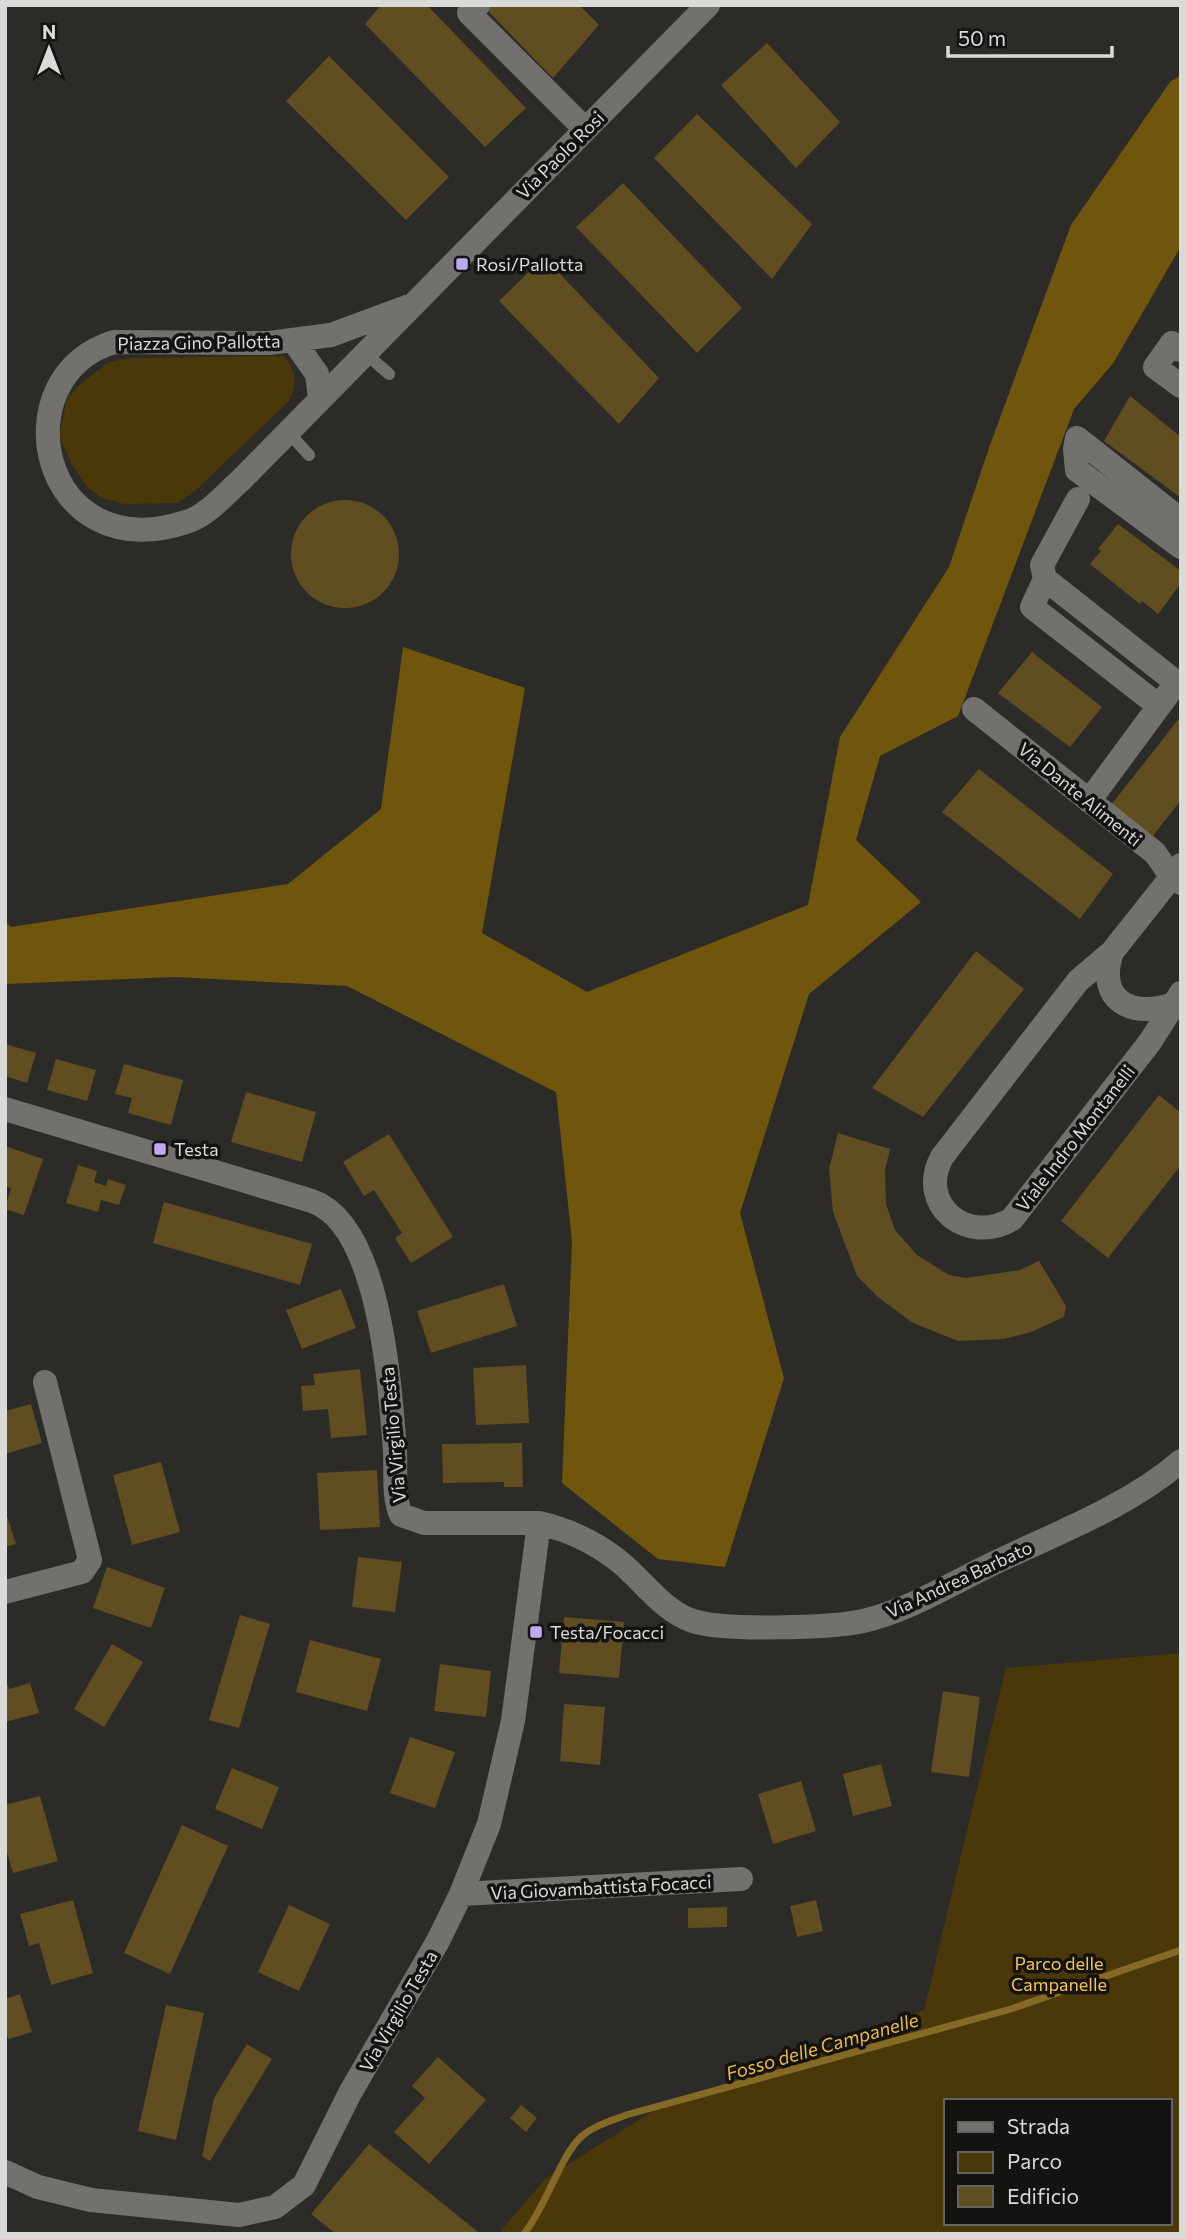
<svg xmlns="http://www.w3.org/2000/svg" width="1186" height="2239" font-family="Commissioner,sans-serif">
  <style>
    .green { fill: #4a3808; fill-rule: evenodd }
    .forest { fill: #70560d }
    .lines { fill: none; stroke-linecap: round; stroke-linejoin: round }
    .stream { stroke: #846927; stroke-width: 7 }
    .building { fill: #604d20 }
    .lane { stroke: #72716d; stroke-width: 12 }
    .street { stroke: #72716d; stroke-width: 24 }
    .poi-dot { fill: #bea9f5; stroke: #141312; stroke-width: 2.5 }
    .labels { text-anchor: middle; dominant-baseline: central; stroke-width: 7; stroke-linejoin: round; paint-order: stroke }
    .street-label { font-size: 18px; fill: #dadad8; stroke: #141312 }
    .poi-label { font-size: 18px; fill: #dadad8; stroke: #141312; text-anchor: start }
    .park-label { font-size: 18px; fill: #f5c54f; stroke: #141312 }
    .water-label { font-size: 19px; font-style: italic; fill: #eaba43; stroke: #141312 }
  </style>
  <rect width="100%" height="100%" fill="#2c2b28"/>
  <!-- green -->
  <path class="green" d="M 284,356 C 297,373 297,382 289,401 L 198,488 L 178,503 L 124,504 L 102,498 L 88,488 L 71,463 L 59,435 L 67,399 L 79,385 L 109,362 L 129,358 Z
    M 1181,1653 L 1181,2234 L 498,2234 L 546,2178 L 655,2110 L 924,2010 L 1006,1668 ZM 946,2101 L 1170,2101 L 1170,2223 L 946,2223 Z"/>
  <!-- forest -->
  <path class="forest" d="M 1181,75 L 1181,246 L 1114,362 L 1074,409 L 958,716 L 880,756 L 856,840 L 921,902 L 809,994 L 740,1213 L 784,1378 L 725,1567 L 658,1559 L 562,1483 L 572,1241 L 556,1092 L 347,986 L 175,977 L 5,984 L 5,921 L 11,927 L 288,884 L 381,809 L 403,647 L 525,688 L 482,933 L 587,992 L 808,905 L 840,737 L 949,567 L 990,445 L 1071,225 L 1170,82 Z"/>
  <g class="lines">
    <!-- stream -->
    <path class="stream" d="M 524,2234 C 546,2207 561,2154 582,2136 C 595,2125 611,2121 626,2115 L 1011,2009 L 1181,1950"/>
  </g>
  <!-- building -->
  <path class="building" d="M 381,5 L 427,5 L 526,108 L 485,147 L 365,24 Z
    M 482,5 L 579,5 L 599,25 L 553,78 Z
    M 767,43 L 840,122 L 796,168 L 721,85 Z
    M 329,56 L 449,177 L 406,220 L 286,101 Z
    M 697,114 L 812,224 L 772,279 L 654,158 Z
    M 623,183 L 742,308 L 697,353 L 576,227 Z
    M 544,257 L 659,378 L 619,424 L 499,301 Z
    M 1130,396 L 1181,437 L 1181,498 L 1104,441 Z
    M291 554a54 54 0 1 1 108 0a54 54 0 1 1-108 0Z
    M 1118,524 L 1181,571 L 1181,583 L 1158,614 L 1142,601 L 1140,604 L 1090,564 L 1101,551 L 1098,549 Z
    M 1032,652 L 1102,707 L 1070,747 L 998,693 Z
    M 1181,716 L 1181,800 L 1152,837 L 1111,805 Z
    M 979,769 L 1113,874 L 1080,919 L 942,812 Z
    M 976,951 L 1024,989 L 923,1117 L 872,1088 Z
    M 5,1044 L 36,1053 L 27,1083 L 5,1076 Z
    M 56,1059 L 96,1070 L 87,1101 L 47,1090 Z
    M 124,1064 L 183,1080 L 171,1125 L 128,1113 L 132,1098 L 115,1094 Z
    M 246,1092 L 316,1112 L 302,1162 L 231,1142 Z
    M 1159,1095 L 1181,1113 L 1181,1165 L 1108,1258 L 1061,1221 Z
    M 838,1133 L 890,1149 L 885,1170 L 886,1204 L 895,1230 L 917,1255 L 949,1275 L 966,1278 L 1020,1270 L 1039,1261 L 1066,1306 L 1064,1317 L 1031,1332 L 1004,1339 L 958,1341 L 913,1323 L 878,1297 L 857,1276 L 833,1212 L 829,1169 Z
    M 389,1134 L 453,1237 L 411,1263 L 395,1238 L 402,1233 L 374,1190 L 364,1196 L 343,1162 Z
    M 5,1146 L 43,1159 L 24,1215 L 5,1209 L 11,1188 L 5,1186 Z
    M 78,1165 L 97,1171 L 94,1182 L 106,1186 L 108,1179 L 126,1185 L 119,1205 L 101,1200 L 98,1212 L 66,1203 Z
    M 164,1202 L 312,1244 L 300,1285 L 153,1243 Z
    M 504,1284 L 517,1326 L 431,1353 L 417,1311 Z
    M 341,1289 L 356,1328 L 302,1349 L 286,1310 Z
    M 526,1365 L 529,1423 L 476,1425 L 473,1368 Z
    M 360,1369 L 367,1435 L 331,1438 L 328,1409 L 303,1411 L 301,1386 L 315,1385 L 313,1374 Z
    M 31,1404 L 42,1443 L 5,1454 L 5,1411 Z
    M 522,1443 L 523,1487 L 504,1487 L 504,1482 L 443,1483 L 442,1444 Z
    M 161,1462 L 180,1532 L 132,1545 L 113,1475 Z
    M 377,1470 L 380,1527 L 320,1530 L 317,1473 Z
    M 5,1510 L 16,1544 L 5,1547 Z
    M 358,1557 L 402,1562 L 395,1612 L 352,1607 Z
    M 107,1567 L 165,1588 L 151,1628 L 93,1608 Z
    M 240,1615 L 270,1624 L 239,1728 L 209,1720 Z
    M 564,1617 L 624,1622 L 619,1678 L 559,1673 Z
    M 310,1640 L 381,1659 L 367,1711 L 296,1692 Z
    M 112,1644 L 143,1662 L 104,1727 L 74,1709 Z
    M 440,1664 L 491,1671 L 486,1717 L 434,1711 Z
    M 5,1678 L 9,1689 L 30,1683 L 39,1713 L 5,1722 Z
    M 943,1691 L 980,1697 L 969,1777 L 931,1772 Z
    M 564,1704 L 605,1707 L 600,1765 L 560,1761 Z
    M 410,1737 L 455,1752 L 435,1808 L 390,1793 Z
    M 881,1764 L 892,1806 L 853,1816 L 843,1774 Z
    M 232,1768 L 279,1787 L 262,1829 L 215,1809 Z
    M 801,1781 L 816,1831 L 773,1844 L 758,1794 Z
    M 40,1796 L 58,1861 L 13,1873 L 5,1846 L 5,1805 Z
    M 182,1825 L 228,1846 L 170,1974 L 124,1953 Z
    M 73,1900 L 93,1973 L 51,1985 L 39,1943 L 29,1946 L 20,1914 Z
    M 816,1900 L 823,1931 L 797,1937 L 790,1906 Z
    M 289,1905 L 330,1924 L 299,1991 L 258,1972 Z
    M 727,1907 L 727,1927 L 688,1928 L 688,1908 Z
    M 20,1994 L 32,2032 L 9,2039 L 5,2034 L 5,1999 Z
    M 166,2005 L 204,2013 L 176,2140 L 138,2131 Z
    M 247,2044 L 272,2059 L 210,2161 L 202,2156 L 214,2098 Z
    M 438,2057 L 486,2100 L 429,2164 L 394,2132 L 425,2098 L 412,2086 Z
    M 521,2105 L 537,2118 L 526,2132 L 510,2118 Z
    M 369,2144 L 478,2232 L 477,2234 L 336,2234 L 311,2214 Z"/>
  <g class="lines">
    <!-- lane -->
    <path class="lane" d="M 365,353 L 389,374
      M 288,432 L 309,455"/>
    <!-- street -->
    <path class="street" d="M 478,5 L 469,13 L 585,129
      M 412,305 L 331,335 L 269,343 L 114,342 C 0,376 39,570 186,522 C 207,516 225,494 241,480 L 708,5
      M 293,340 L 317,374 L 320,399
      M 1181,350 L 1172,343 L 1155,367 L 1181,386
      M 1181,520 L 1077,438 L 1075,449 L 1077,470 L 1181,547
      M 1045,579 L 1042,565 L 1078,499
      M 1159,706 L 1032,607 L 1045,579 L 1177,683
      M 974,709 L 1155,853 L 1171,876 L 1181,883
      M 1089,801 L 1168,694
      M 1181,865 L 1112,952 L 1078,981 L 942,1157 C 916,1205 968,1246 1012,1219 L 1150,1042 L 1181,993
      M 1112,952 C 1096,1000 1131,1019 1173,1004
      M 5,1109 L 312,1201 C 381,1225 390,1389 395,1451 C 396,1471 393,1497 401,1515 L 424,1523 L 539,1523 L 513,1721 L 489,1824 L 461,1894 L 438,1941 L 350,2093 L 304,2185 L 275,2207 L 239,2215 L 91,2200 L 38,2187 L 5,2172
      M 539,1523 C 570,1530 595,1542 620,1562 C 644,1582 663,1611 693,1621 C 723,1631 831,1628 863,1621 C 907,1611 949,1585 990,1565 C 1054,1534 1126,1508 1181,1461
      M 5,1592 L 82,1572 L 90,1560 L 45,1382
      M 461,1894 L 741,1879"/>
  </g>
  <!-- markers -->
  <g class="poi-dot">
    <rect x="455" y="257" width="14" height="14" rx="3.5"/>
    <rect x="153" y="1142" width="14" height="14" rx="3.5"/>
    <rect x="529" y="1625" width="14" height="14" rx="3.5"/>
  </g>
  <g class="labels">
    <!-- street labels -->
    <g class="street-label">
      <text transform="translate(560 155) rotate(-45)">Via Paolo Rosi</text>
      <text transform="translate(199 342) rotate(-1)">Piazza Gino Pallotta</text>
      <text transform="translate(1080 794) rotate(39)">Via Dante Alimenti</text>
      <text transform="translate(1075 1138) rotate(-52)">Viale Indro Montanelli</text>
      <text transform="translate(393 1435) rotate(-95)">Via Virgilio Testa</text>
      <text transform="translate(959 1579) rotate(-25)">Via Andrea Barbato</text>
      <text transform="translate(601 1887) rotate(-3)">Via Giovambattista Focacci</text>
      <text transform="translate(398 2011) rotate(-60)">Via Virgilio Testa</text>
    </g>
    <!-- poi labels -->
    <g class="poi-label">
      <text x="476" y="264">Rosi/Pallotta</text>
      <text x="174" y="1149">Testa</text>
      <text x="550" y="1632">Testa/Focacci</text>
    </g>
    <!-- park labels -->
    <g class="park-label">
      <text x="1059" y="1963">Parco delle<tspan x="1059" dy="21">Campanelle</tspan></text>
    </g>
    <!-- water labels -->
    <g class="water-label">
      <text transform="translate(822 2046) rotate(-16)">Fosso delle Campanelle</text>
    </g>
  </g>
  <!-- border -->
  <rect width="1186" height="2239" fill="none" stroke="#dadad8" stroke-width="14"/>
  <!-- legend -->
  <rect x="944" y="2099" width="228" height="126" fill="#141312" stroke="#636361" stroke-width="2"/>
  <rect x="958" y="2122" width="35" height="10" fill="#72716d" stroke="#636361" stroke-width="2"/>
  <text x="1007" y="2134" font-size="21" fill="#dadad8">Strada</text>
  <rect x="958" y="2152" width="35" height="21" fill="#4a3808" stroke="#636361" stroke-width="2"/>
  <text x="1007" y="2169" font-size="21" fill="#dadad8">Parco</text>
  <rect x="958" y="2186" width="35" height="21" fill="#604d20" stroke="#636361" stroke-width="2"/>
  <text x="1007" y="2204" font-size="21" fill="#dadad8">Edificio</text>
  <!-- north arrow -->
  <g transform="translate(49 49)" stroke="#141312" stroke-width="5" paint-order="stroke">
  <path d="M0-5L12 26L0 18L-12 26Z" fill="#dadad8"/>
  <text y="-10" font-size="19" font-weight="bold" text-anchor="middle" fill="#dadad8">N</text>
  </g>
  <!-- scale -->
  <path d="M948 46v10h164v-10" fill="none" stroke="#dadad8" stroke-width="3.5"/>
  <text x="958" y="46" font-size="21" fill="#dadad8" stroke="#141312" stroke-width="5" paint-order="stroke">50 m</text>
</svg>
